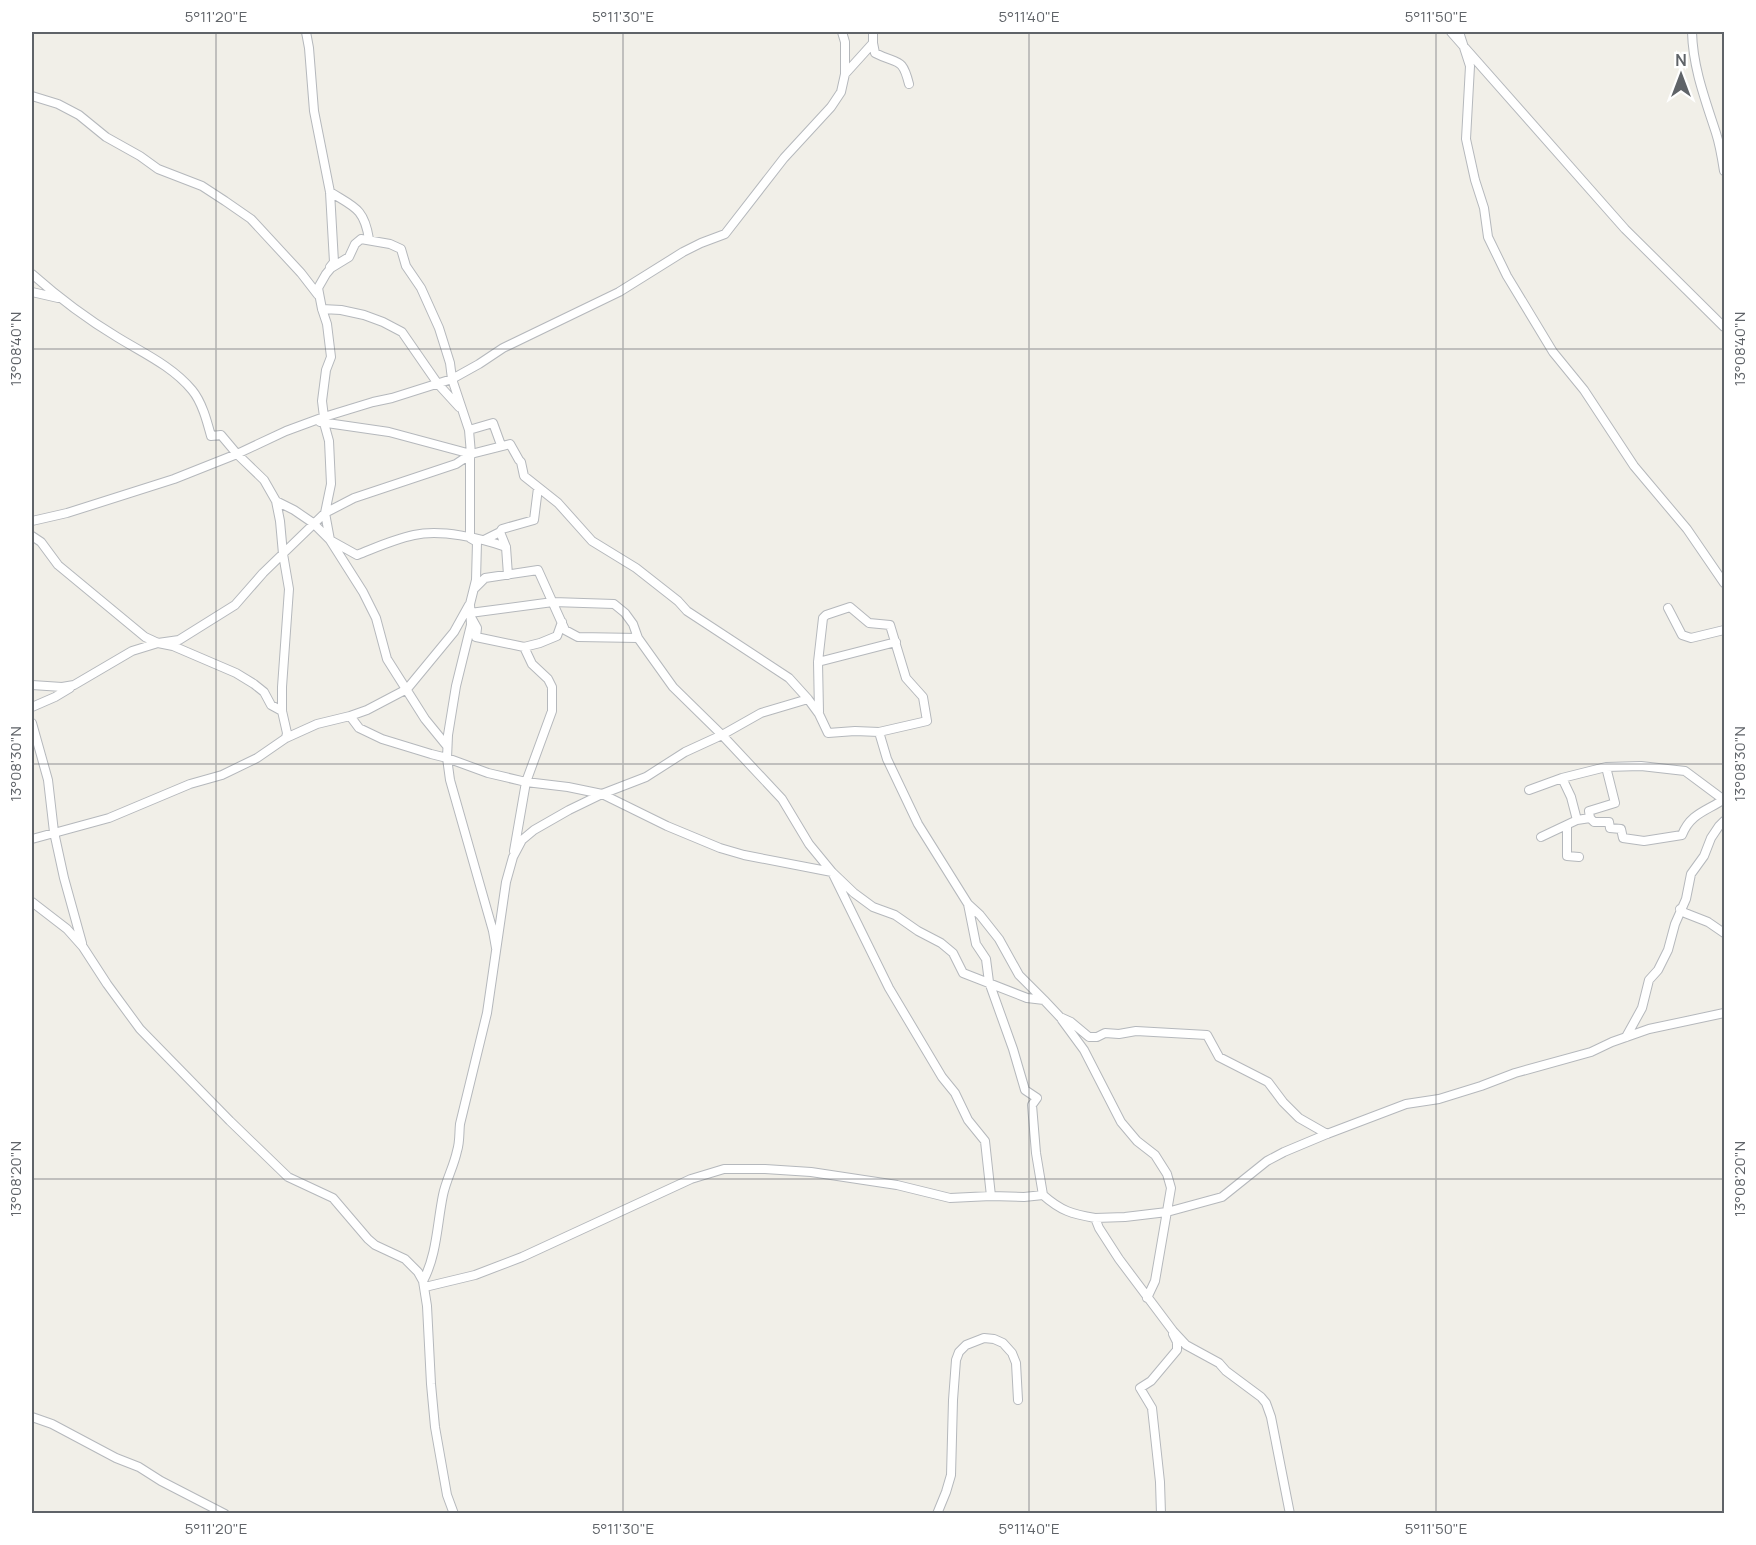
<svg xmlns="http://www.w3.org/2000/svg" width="1756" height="1545" font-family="Manrope,sans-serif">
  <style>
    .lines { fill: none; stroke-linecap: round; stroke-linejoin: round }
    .street-casing { stroke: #b5b8bc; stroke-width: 10 }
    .street { stroke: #fff; stroke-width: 8 }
    .ticks { fill: none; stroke: #5f6368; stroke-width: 1.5; stroke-opacity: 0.45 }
    .neatline { fill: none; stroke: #5f6368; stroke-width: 2 }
    .ticks-label { font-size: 15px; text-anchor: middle; fill: #5f6368 }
  </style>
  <rect width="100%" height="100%" fill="#f1efe8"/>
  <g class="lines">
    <!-- street casing -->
    <g class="street-casing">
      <path id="street" d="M 306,32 L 309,48 L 314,111 L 330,192 L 334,262 L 330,267
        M 842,32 L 845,42 L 845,74
        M 1451,32 L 1625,229 L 1724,327
        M 1459,32 L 1470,66 L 1466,139 L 1475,180 L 1484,208 L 1488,237 L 1507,276 L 1553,352 L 1584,390 L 1634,466 L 1687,529 L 1724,583
        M 1692,32 C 1693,68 1705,99 1716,133 C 1720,145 1722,158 1724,171
        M 873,43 L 875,53 C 898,65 902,56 909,84
        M 32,96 L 58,104 L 79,115 L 106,137 L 140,156 L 158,169 L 202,186 L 225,201 L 251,219 L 301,273 L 318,295
        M 330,192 C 354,207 364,208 369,239
        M 32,274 C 58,297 87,319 117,337 C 143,353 172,366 192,390 C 202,402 207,421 211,436 L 221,435 L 237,454 L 264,480 L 276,501 L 294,510 L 313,523 L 330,540 L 357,555 C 375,548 394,539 414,535 C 441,529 480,538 506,547
        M 32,292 L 58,298
        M 322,309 L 341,310 L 364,315 L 383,322 L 402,332 L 438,384 L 459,407
        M 320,422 L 389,432 L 471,454
        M 469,430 L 493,423 L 501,445
        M 276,501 L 280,521 L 283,554 L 289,589 L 282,687 L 282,711 L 287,733 L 286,738
        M 32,521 L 67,513 L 174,479 L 237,454 L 286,431 L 324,417 L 322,401 L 326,370 L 331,357 L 327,324 L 322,309 L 318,288 L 326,274 L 331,268 L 349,257 L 355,244 L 361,239 L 390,244 L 401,249 L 406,266 L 421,288 L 439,328 L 450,363 L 452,379 L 469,430 L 471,454 L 470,458 L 470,538 L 477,542 L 476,580 L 470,604 L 471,625 L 456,686 L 448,735 L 447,758 L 450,780 L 493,931 L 496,948
        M 500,532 L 506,547 L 508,575
        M 32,536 L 41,542 L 58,565 L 145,637 L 158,643 L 173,646 L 236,673 L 254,684 L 264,692 L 271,705 L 282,711
        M 484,540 L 500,532 L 502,529 L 534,520 L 538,488
        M 475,588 L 485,578 L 538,570 L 565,630 L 578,637 L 638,638
        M 1668,608 L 1682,635 L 1691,638 L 1724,630
        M 470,613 L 553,602 L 614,604 L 625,613 L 633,624 L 638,638 L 673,687 L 722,735 L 782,799 L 809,844 L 832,872 L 889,988 L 942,1077 L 955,1093 L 968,1120 L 985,1141 L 991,1196
        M 472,619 L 477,628 L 476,637 L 524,647 L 532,664 L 548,679 L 552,687 L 552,711 L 526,782 L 514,851
        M 524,647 L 540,643 L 557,636 L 562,622
        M 818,662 L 896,642
        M 32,685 L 62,687 L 74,685 L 132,651 L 158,643 L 179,640 L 235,605 L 263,573 L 325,513 L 354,498 L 456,464 L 471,454 L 510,444 L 519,460 L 521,462 L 524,476 L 558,503 L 592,541 L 636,568 L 678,601 L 687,611 L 789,678 L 808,699
        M 32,707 L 55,697 L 70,688
        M 819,712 L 818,662 L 823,618 L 826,615 L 850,607 L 869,623 L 890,625 L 906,678 L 923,697 L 927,721 L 879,732
        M 350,716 L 359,728 L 382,739 L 431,754 L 447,758 L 488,773 L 526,782 L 568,787 L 602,794 L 667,826 L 720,848 L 744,855 L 832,872 L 854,893 L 873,907 L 895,915 L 918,931 L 941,943 L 953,953 L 963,973 L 1027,998 L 1044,1000 L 1060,1017 L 1071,1022 L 1089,1037 L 1097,1037 L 1105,1033 L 1119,1034 L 1136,1031 L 1207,1035 L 1219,1057 L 1268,1082 L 1283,1102 L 1299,1118 L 1327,1134
        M 32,723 L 48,780 L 54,832 L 64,878 L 82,943
        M 447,746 L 425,719 L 387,659 L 376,618 L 363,592 L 330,540 L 325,513 L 331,484 L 329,441 L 324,423 L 324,417 L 373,402 L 392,398 L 452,379 L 479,364 L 503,348 L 619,292 L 683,252 L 701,243 L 725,234 L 784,158 L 831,107 L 841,92 L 845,74 L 873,43 L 873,32
        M 1562,778 L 1571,797 L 1577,820
        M 1529,790 L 1562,778 L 1606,767 L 1641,766 L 1685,771 L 1724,800
        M 1590,818 L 1589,811 L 1615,803 L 1606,767
        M 1567,826 L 1567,856 L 1579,857
        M 1541,837 L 1577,820 L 1590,818 L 1594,822 L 1609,822 L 1610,828 L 1621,829 L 1623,838 L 1644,841 L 1682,835 C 1690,814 1706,811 1723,800
        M 32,839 L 109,818 L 190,784 L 222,775 L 257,758 L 286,738 L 317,724 L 350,716 L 367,710 L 407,689 L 454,632 L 469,605
        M 32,902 L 67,929 L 83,947 L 107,984 L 140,1029 L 230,1121 L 288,1177 L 333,1198 L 368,1239 L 375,1245 L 405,1259 L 418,1272 L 423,1281 L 427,1306 L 431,1384 L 435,1427 L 447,1495 L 454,1514
        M 968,904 L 976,944 L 986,959 L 989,982 L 1013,1049 L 1025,1090 L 1037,1098 L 1032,1105 L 1036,1153 L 1043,1195
        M 1680,909 L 1685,913 L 1708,922 L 1724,933
        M 1062,1020 L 1084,1050 L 1121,1122 L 1137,1141 L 1155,1155 L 1167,1174 L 1171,1188 L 1155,1281 L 1147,1298
        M 1626,1037 L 1642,1008 L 1649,980 L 1658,970 L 1668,950 L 1675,924 L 1686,899 L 1691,874 L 1704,856 L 1711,838 L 1719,826 L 1724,821
        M 1095,1218 L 1125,1217 L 1167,1212 L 1222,1197 L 1267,1161 L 1284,1152 L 1327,1134 L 1406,1104 L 1439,1099 L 1481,1086 L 1515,1073 L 1591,1052 L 1612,1042 L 1649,1029 L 1724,1013
        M 423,1281 C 437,1255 437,1224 443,1195 C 446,1180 454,1166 457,1151 C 460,1142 459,1133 460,1124 L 487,1013 L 506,882 L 513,857 L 522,840 L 534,830 L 569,810 L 602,794 L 646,777 L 685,752 L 722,735 L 761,713 L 808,699 L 819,714 L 828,733 L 855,731 L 879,732 L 887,759 L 918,824 L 968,904 L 980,915 L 999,939 L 1019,975 L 1044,1000
        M 425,1287 L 475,1275 L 522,1257 L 691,1179 L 724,1169 L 765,1169 L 811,1172 L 897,1185 L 950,1198 L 991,1196 L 1024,1197 L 1043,1195 C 1061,1211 1072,1214 1095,1218 L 1099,1228 L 1119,1259 L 1173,1331 L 1186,1345 L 1219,1363 L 1226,1371 L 1261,1397 L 1266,1403 L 1271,1417 L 1290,1514
        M 32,1417 L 52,1424 L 116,1458 L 139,1467 L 161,1481 L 225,1514
        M 937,1514 L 946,1492 L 951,1475 L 953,1400 L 956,1360 L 959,1352 L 966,1345 L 984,1338 L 994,1339 L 1003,1343 L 1012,1353 L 1016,1363 L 1018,1400
        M 1161,1514 L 1160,1482 L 1152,1408 L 1140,1388 L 1151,1381 L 1177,1350 L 1177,1342 L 1173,1334"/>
    </g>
    <!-- street -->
    <use href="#street" class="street"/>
  </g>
  <!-- ticks -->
  <path class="ticks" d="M 216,32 L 216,1514M 623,32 L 623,1514M 1029,32 L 1029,1514M 1436,32 L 1436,1514M 32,349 L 1724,349M 32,764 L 1724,764M 32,1179 L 1724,1179"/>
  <!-- border -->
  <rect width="1756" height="1545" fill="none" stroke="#ffffff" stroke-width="66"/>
  <!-- north arrow -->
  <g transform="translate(1681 75)" stroke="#ffffff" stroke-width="4.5" paint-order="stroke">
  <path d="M0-4.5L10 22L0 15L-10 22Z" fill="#5f6368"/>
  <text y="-9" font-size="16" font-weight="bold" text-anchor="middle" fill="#5f6368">N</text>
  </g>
  <rect x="33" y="33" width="1690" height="1479" class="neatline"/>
  <g class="ticks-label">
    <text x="216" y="22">5°11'20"E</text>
    <text x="623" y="22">5°11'30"E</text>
    <text x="1029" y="22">5°11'40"E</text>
    <text x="1436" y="22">5°11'50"E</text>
    <text transform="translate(16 349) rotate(-90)" y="5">13°08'40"N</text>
    <text transform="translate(1740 349) rotate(-90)" y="5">13°08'40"N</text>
    <text transform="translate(16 764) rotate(-90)" y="5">13°08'30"N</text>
    <text transform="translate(1740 764) rotate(-90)" y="5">13°08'30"N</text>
    <text transform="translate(16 1179) rotate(-90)" y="5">13°08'20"N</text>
    <text transform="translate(1740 1179) rotate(-90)" y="5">13°08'20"N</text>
    <text x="216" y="1534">5°11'20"E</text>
    <text x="623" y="1534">5°11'30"E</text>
    <text x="1029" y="1534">5°11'40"E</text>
    <text x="1436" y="1534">5°11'50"E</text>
  </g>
</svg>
